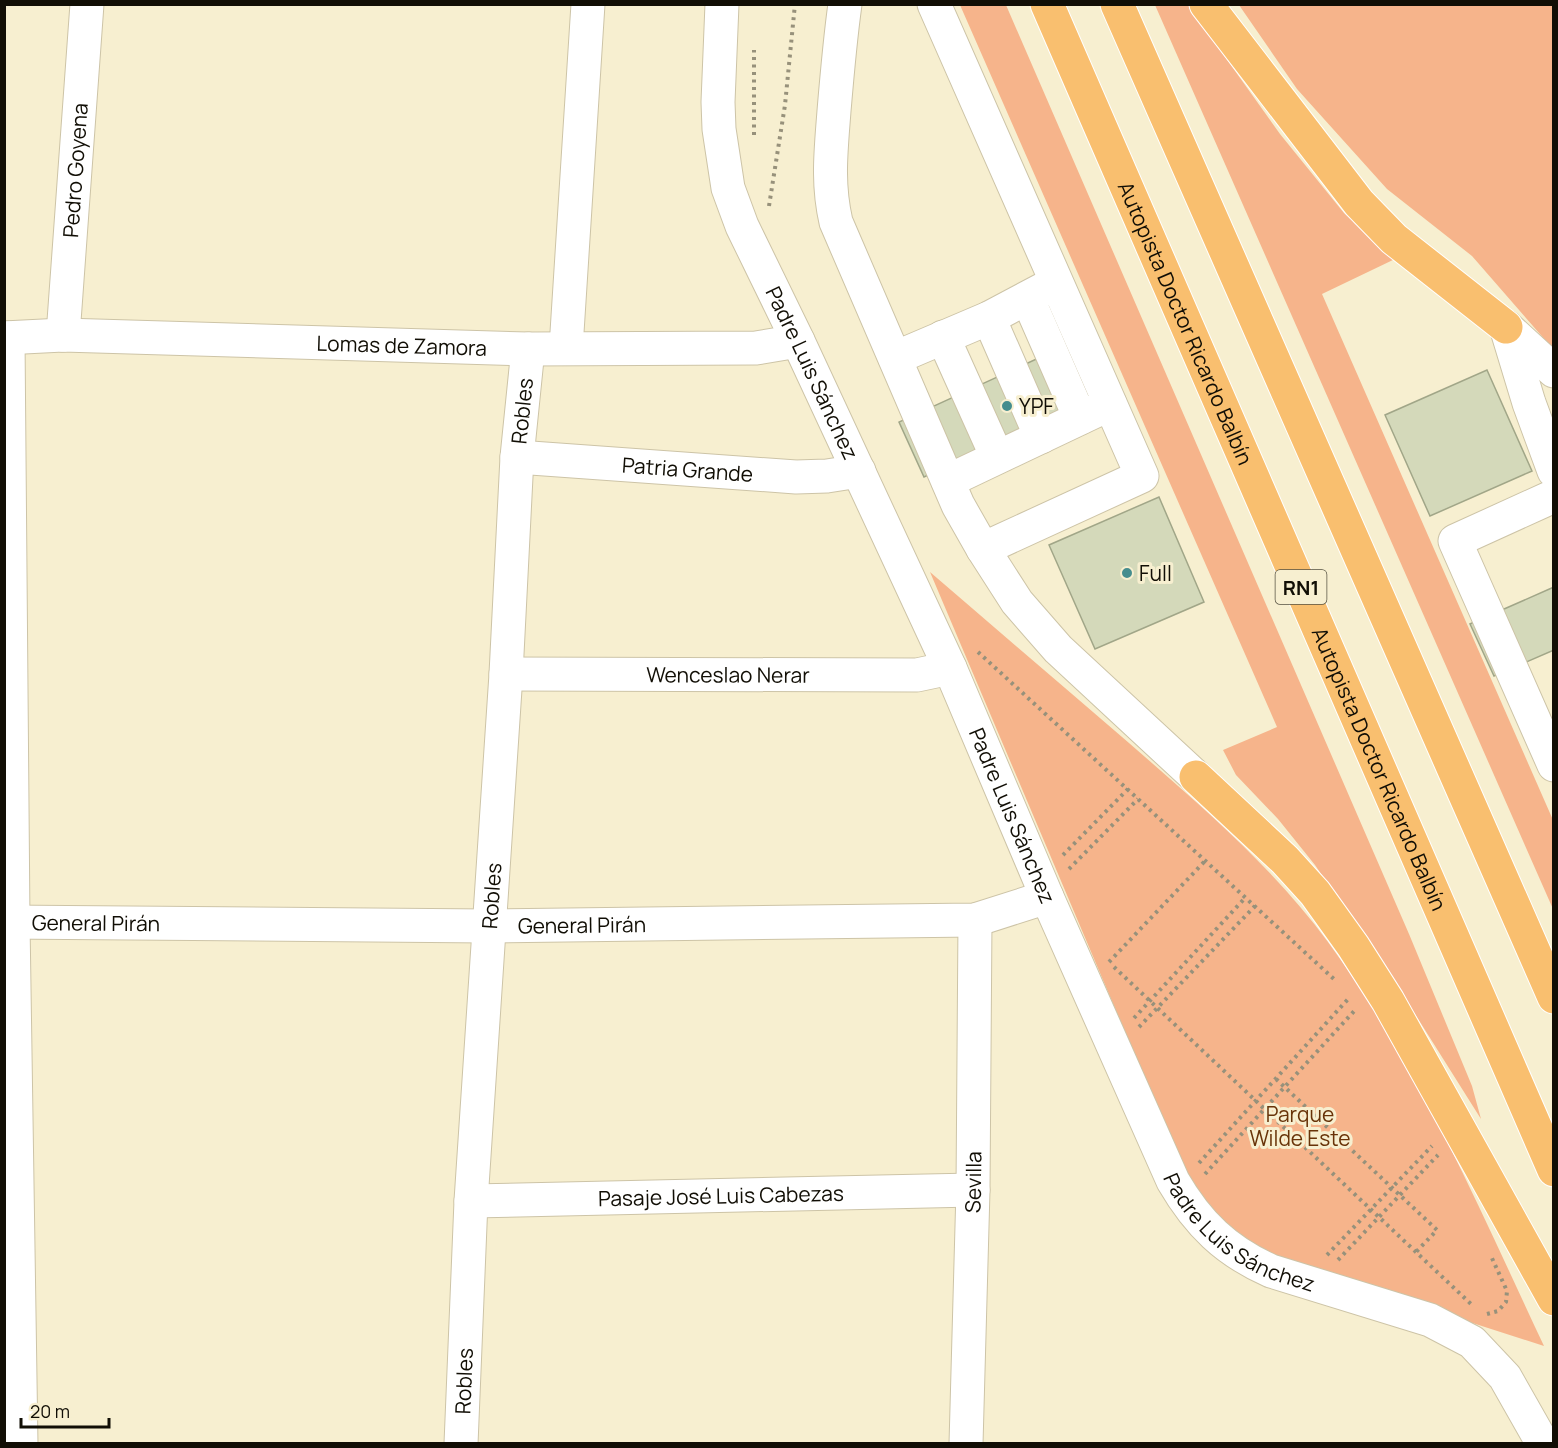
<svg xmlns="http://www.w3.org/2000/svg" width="1558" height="1448" font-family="Manrope,sans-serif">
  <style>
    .green { fill: #f6b48b }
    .building { fill: #d4d9ba; stroke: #a1a688; stroke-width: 1.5 }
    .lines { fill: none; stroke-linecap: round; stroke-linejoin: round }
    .minor-casing { stroke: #cdc4a7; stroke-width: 35 }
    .highway-casing { stroke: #fff; stroke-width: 35 }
    .path { stroke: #97917b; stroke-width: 4; stroke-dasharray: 3 4.5; stroke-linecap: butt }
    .minor { stroke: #fff; stroke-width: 33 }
    .highway { stroke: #f9bf6f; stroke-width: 33 }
    .poi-dot { fill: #458d8e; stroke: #f7efd0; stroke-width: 2 }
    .labels { text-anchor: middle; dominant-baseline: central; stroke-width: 6; stroke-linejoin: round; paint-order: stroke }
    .shield { fill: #f7efd0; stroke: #565242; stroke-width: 1.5 }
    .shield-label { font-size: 20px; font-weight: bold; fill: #110e05 }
    .street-label { font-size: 21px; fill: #110e05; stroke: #f7efd0 }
    .poi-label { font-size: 21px; fill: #110e05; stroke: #f7efd0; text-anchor: start }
    .park-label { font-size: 21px; fill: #683308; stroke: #f7efd0 }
  </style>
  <rect width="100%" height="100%" fill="#f7efd0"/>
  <!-- green -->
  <path class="green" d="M 960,5 L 1006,5 L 1409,934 L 1472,1086 L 1481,1119 L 1403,995 L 1315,865 L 1278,819 L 1236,775 L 1223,750 L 1277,727 Z
    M 1155,5 L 1188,5 L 1280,134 L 1344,213 L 1395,259 L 1322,294 L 1553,820 L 1553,909 Z
    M 1239,5 L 1553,5 L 1553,349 L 1472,256 L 1387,189 L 1297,89 Z
    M 930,572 C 996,629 1063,686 1129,743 C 1200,805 1272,866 1328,942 C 1419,1066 1479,1208 1544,1346 L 1457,1318 L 1287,1268 L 1220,1224 L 1197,1192 L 1167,1131 Z"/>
  <!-- building -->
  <path class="building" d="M 1089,335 L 1114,390 L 924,477 L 899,422 Z
    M 1487,370 L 1532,471 L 1430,516 L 1385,415 Z
    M 1159,497 L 1204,602 L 1095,649 L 1049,545 Z
    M 1554,587 L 1554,650 L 1494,676 L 1470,624 Z"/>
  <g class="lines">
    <!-- minor casing -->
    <g class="minor-casing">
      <g id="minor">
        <path id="s1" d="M 722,4 L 718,102 L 719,129 L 728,188 L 742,226 L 798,341 L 950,668 L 1047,897 L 1173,1181 C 1198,1224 1226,1251 1271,1271 L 1430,1320 L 1472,1342 L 1505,1377 L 1543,1444"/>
        <path d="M 845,4 C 840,40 837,75 834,111 C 831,151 827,183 836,222 L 958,505 L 983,549 L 1017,602 L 1058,649 L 1196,777"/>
        <path d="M 934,4 L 1142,476 L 983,549"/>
        <path d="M 1028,299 L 1080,418"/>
        <path d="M 989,318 L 1041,437"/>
        <path d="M 1506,327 L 1529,403 L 1554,471"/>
        <path d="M 1506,327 L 1554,371"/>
        <path id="s2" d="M 63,335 L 87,4"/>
        <path d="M 943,337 L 997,457"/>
        <path id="s3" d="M 4,338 L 63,335 L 528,349 L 756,348 L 798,341"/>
        <path d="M 8,338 L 13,922 L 21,1444"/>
        <path d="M 566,348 L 588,4"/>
        <path d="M 895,358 L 989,318 L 1055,283"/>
        <path id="s4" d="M 517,457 L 796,477 L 827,476 L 859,471"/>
        <path d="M 948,481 L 1110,404"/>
        <path d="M 1554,496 L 1455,541 L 1554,765"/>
        <path id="s5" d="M 506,674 L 917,675 L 950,668"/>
        <path id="s6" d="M 4,922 L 488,926 L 975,920 L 1047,897"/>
        <path id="s7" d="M 471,1201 L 973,1190"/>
        <path id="s8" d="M 461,1444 L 471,1201 L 506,674 L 517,457 L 528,349"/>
        <path id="s9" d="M 966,1444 L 973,1190 L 975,920"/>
      </g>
    </g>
    <!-- highway casing -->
    <g class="highway-casing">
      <g id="highway">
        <path id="s10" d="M 1047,4 L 1554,1170"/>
        <path d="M 1117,4 L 1554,997"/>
        <path d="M 1206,4 L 1359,203 L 1394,239 L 1506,327"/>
        <path d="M 1196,777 L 1285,860 L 1315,893 L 1353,946 L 1388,1001 L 1554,1299"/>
      </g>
    </g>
    <!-- path -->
    <path class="path" d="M 754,135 L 754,50
      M 769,206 L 785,105 L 795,4
      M 978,652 L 1335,980
      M 1063,855 L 1128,789
      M 1069,869 L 1138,799
      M 1109,962 L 1205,861
      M 1114,967 L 1471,1304
      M 1134,1018 L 1246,897
      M 1139,1027 L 1255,906
      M 1276,1079 L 1437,1230 L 1416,1252
      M 1199,1163 L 1349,998
      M 1205,1174 L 1356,1009
      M 1327,1255 L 1432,1146
      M 1338,1260 L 1438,1155
      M 1487,1314 L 1498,1311 L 1506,1302 L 1507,1291 L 1491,1256"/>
    <!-- minor -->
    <use href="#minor" class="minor"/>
    <!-- highway -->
    <use href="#highway" class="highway"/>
  </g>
  <!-- markers -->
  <g class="poi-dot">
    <circle cx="1007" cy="406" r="6"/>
    <circle cx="1127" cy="573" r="6"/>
  </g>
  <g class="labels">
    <!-- shield labels -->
    <rect class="shield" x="1275.5" y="570" width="51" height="34" rx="4.5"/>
    <g class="shield-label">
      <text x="1301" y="587">RN1</text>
    </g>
    <!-- street labels -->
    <g class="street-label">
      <text stroke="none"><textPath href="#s2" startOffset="165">Pedro Goyena</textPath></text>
      <text stroke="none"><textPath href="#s10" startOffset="348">Autopista Doctor Ricardo Balbín</textPath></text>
      <text stroke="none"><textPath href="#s3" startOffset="398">Lomas de Zamora</textPath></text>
      <text stroke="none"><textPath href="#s1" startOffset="388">Padre Luis Sánchez</textPath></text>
      <text stroke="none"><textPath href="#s8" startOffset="1035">Robles</textPath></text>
      <text stroke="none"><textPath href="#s4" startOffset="171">Patria Grande</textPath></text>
      <text stroke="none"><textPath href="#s5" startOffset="222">Wenceslao Nerar</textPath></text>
      <text stroke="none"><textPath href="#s10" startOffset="834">Autopista Doctor Ricardo Balbín</textPath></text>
      <text stroke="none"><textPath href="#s1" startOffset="874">Padre Luis Sánchez</textPath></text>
      <text stroke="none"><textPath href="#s8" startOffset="549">Robles</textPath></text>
      <text stroke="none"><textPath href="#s6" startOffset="92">General Pirán</textPath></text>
      <text stroke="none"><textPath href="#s6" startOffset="578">General Pirán</textPath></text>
      <text stroke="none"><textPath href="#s9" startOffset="262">Sevilla</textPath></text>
      <text stroke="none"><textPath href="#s7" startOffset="250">Pasaje José Luis Cabezas</textPath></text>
      <text stroke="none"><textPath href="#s1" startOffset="1360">Padre Luis Sánchez</textPath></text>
      <text stroke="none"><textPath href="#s8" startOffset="63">Robles</textPath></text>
    </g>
    <!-- poi labels -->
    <g class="poi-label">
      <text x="1019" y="406">YPF</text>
      <text x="1139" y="573">Full</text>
    </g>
    <!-- park labels -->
    <g class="park-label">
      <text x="1300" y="1114">Parque<tspan x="1300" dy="24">Wilde Este</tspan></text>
    </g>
  </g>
  <!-- border -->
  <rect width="1558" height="1448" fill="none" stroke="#110e05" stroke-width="12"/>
  <!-- scale -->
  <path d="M21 1418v9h88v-9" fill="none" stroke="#110e05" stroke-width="3"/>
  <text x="30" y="1418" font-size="18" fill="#110e05" stroke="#f7efd0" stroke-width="4.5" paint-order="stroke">20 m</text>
</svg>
